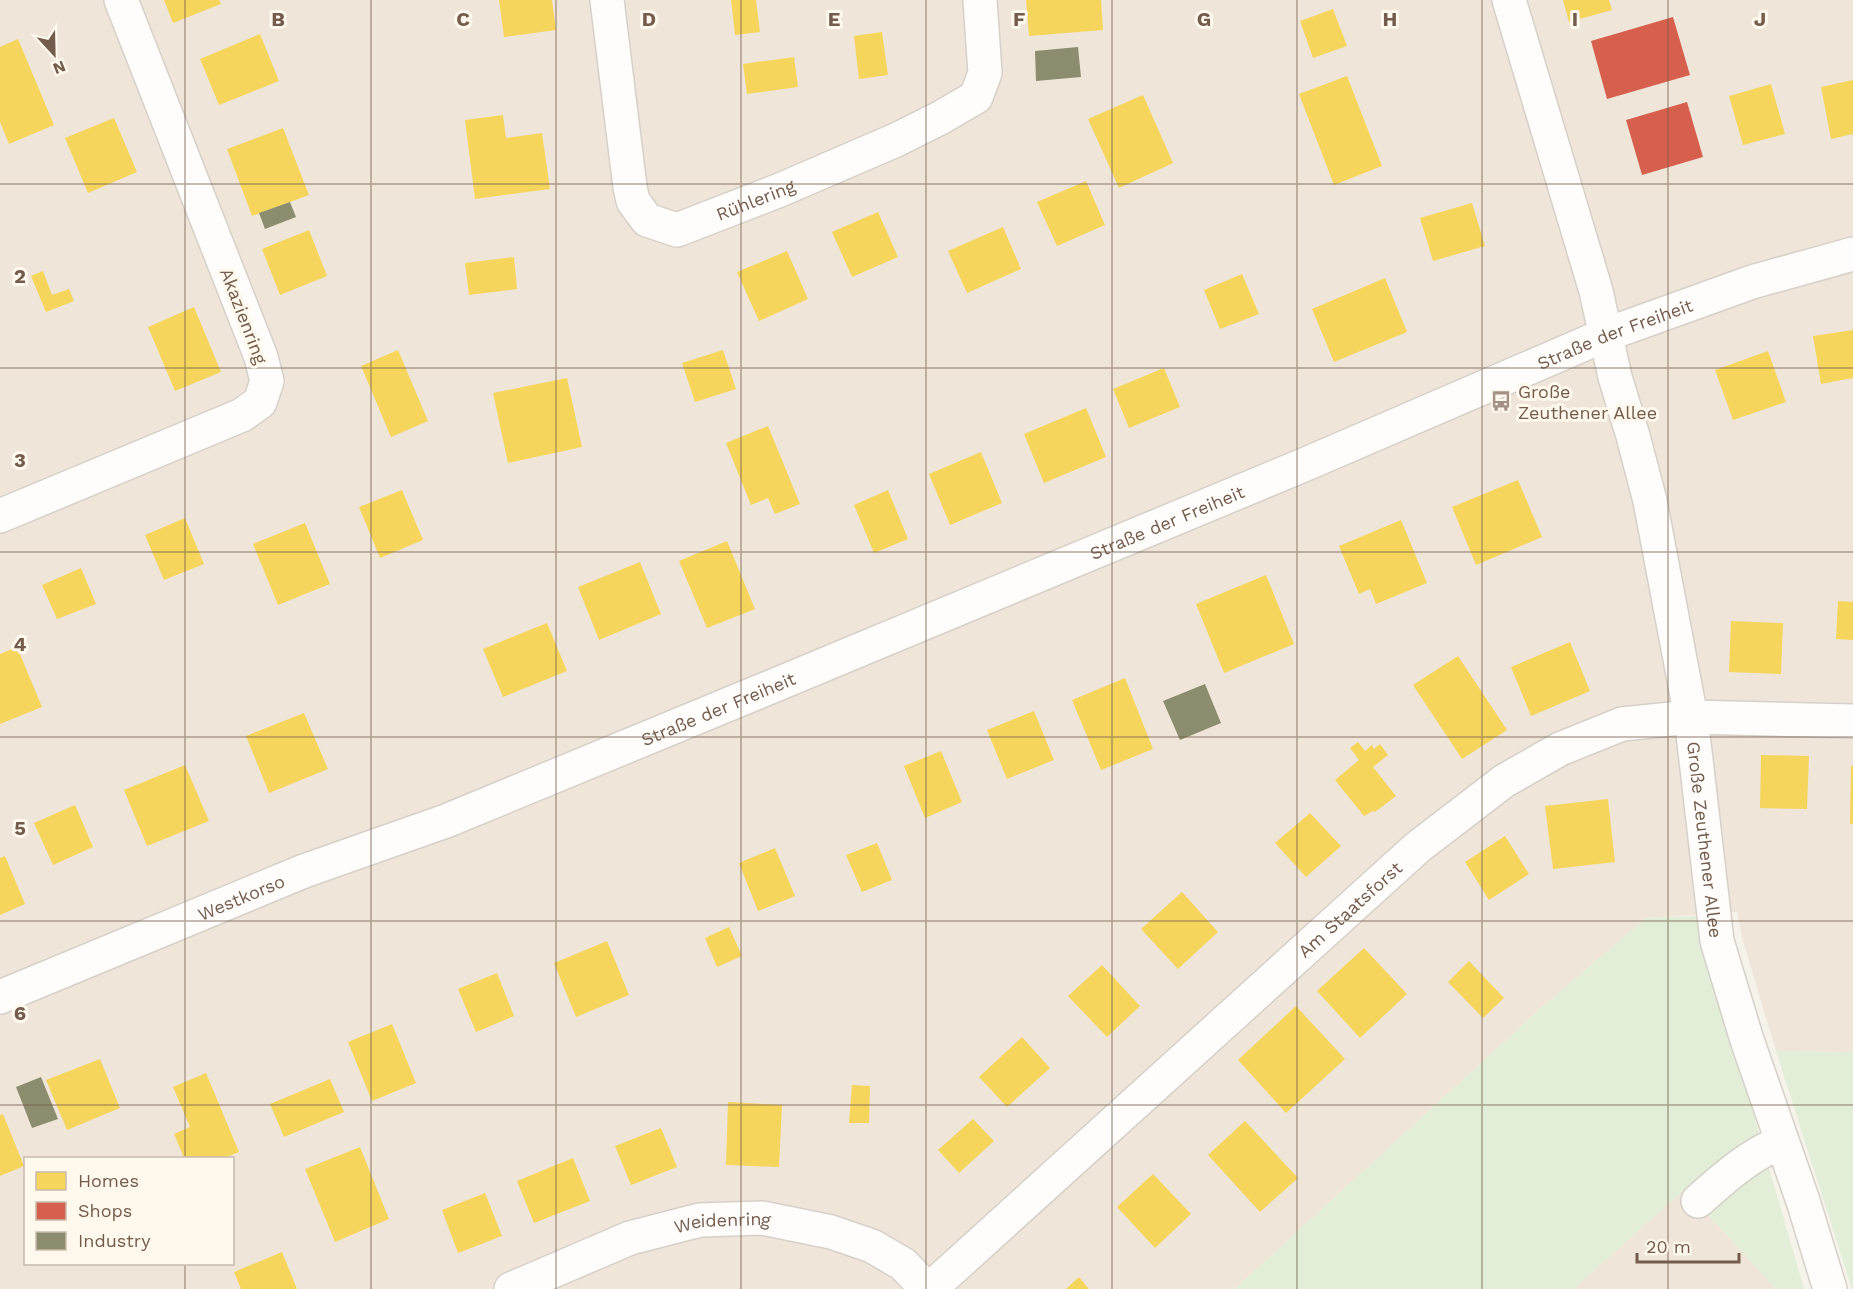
<svg xmlns="http://www.w3.org/2000/svg" width="1853" height="1289" font-family="'Work Sans',sans-serif">
  <style>
    .residential { fill: #efe6d9; fill-rule: evenodd }
    .green { fill: #e2eed7 }
    .homes { fill: #f6d55c }
    .shops { fill: #d6604d }
    .industry { fill: #8c8c6e }
    .lines { fill: none; stroke-linecap: round; stroke-linejoin: round }
    .minor-casing { stroke: #d6d0c9; stroke-width: 36 }
    .minor { stroke: #fefdfc; stroke-width: 33 }
    .grid { fill: none; stroke: #745c4c; stroke-width: 1.5; stroke-opacity: 0.55 }
    .labels { text-anchor: middle; dominant-baseline: central; stroke-width: 6; stroke-linejoin: round; paint-order: stroke }
    .street-label { font-size: 18px; fill: #745c4c; stroke: #fef8ed }
    .poi-label { font-size: 18px; fill: #745c4c; stroke: #fef8ed; text-anchor: start }
    .grid-label { font-size: 20px; text-anchor: middle; font-weight: bold; fill: #745c4c; stroke: #fef8ed; stroke-width: 6; stroke-linejoin: round; paint-order: stroke }
  </style>
  <rect width="100%" height="100%" fill="#f6f3eb"/>
  <!-- residential -->
  <path class="residential" d="M 0,0 L 1853,0 L 1853,1052 L 1776,1051 L 1743,941 L 1737,912 L 1646,918 L 1542,1007 L 1235,1289 L 0,1289 ZM 26,1158 L 232,1158 L 232,1264 L 26,1264 Z
    M 1685,1189 L 1776,1289 L 1573,1289 Z"/>
  <!-- green -->
  <path class="green" d="M 1699,916 L 1732,1040 L 1804,1289 L 1776,1289 L 1685,1189 L 1573,1289 L 1235,1289 L 1542,1007 L 1646,918 Z
    M 1776,1051 L 1853,1052 L 1853,1289 L 1852,1289 Z"/>
  <!-- homes -->
  <path class="homes" d="M 164,0 L 219,0 L 221,4 L 173,23 Z
    M 499,0 L 552,0 L 556,30 L 504,37 Z
    M 731,0 L 756,0 L 760,32 L 735,35 Z
    M 1026,0 L 1101,0 L 1103,30 L 1029,36 Z
    M 1563,0 L 1609,0 L 1612,10 L 1569,22 Z
    M 1333,9 L 1347,46 L 1313,58 L 1300,21 Z
    M 882,32 L 888,75 L 859,79 L 854,36 Z
    M 260,34 L 279,81 L 219,105 L 200,59 Z
    M 18,39 L 54,125 L 9,144 L 0,122 L 0,47 Z
    M 794,57 L 798,87 L 747,94 L 743,64 Z
    M 1347,76 L 1382,166 L 1334,185 L 1299,94 Z
    M 1853,80 L 1853,134 L 1831,139 L 1821,87 Z
    M 1771,84 L 1785,134 L 1743,145 L 1729,96 Z
    M 1143,95 L 1173,163 L 1119,188 L 1088,119 Z
    M 503,115 L 506,138 L 542,133 L 550,189 L 475,199 L 465,120 Z
    M 114,118 L 137,172 L 88,193 L 65,138 Z
    M 283,128 L 309,195 L 252,216 L 227,149 Z
    M 1086,181 L 1105,225 L 1057,246 L 1037,202 Z
    M 1472,203 L 1485,246 L 1433,261 L 1420,218 Z
    M 878,212 L 898,257 L 852,277 L 832,232 Z
    M 1003,227 L 1021,269 L 967,293 L 948,251 Z
    M 309,230 L 327,276 L 280,295 L 262,249 Z
    M 787,251 L 808,299 L 759,321 L 737,272 Z
    M 514,257 L 517,289 L 469,295 L 465,263 Z
    M 43,271 L 52,295 L 69,289 L 74,301 L 46,312 L 31,276 Z
    M 1242,274 L 1259,314 L 1220,329 L 1204,290 Z
    M 1385,278 L 1407,332 L 1334,362 L 1312,309 Z
    M 194,307 L 221,372 L 175,391 L 148,327 Z
    M 1853,330 L 1853,378 L 1821,384 L 1813,336 Z
    M 398,350 L 428,421 L 391,437 L 361,366 Z
    M 723,350 L 736,389 L 695,402 L 682,363 Z
    M 1768,351 L 1786,402 L 1733,420 L 1715,370 Z
    M 1164,368 L 1180,407 L 1129,428 L 1113,389 Z
    M 567,378 L 582,447 L 508,463 L 493,393 Z
    M 1086,408 L 1106,457 L 1044,483 L 1024,434 Z
    M 768,426 L 800,504 L 775,514 L 768,498 L 751,505 L 726,443 Z
    M 981,452 L 1002,503 L 950,525 L 929,474 Z
    M 1518,480 L 1542,537 L 1476,565 L 1452,507 Z
    M 402,490 L 423,540 L 380,558 L 359,507 Z
    M 888,490 L 908,539 L 874,553 L 854,505 Z
    M 185,518 L 204,564 L 164,580 L 145,535 Z
    M 1401,520 L 1427,583 L 1376,604 L 1370,589 L 1359,594 L 1339,546 Z
    M 305,523 L 330,584 L 278,605 L 253,544 Z
    M 727,541 L 755,609 L 707,628 L 679,561 Z
    M 640,562 L 661,614 L 599,640 L 578,587 Z
    M 81,568 L 96,604 L 57,619 L 42,585 Z
    M 1266,575 L 1294,644 L 1224,673 L 1196,604 Z
    M 1838,601 L 1853,602 L 1853,640 L 1836,639 Z
    M 1731,621 L 1783,623 L 1781,674 L 1729,672 Z
    M 547,623 L 567,671 L 503,697 L 483,649 Z
    M 1570,642 L 1590,691 L 1531,716 L 1511,667 Z
    M 17,647 L 42,707 L 0,724 L 0,654 Z
    M 1458,656 L 1507,730 L 1462,759 L 1413,685 Z
    M 1125,678 L 1153,749 L 1101,770 L 1072,700 Z
    M 1034,711 L 1054,760 L 1007,779 L 987,730 Z
    M 304,713 L 328,769 L 269,793 L 246,736 Z
    M 1358,742 L 1365,751 L 1372,745 L 1374,749 L 1380,744 L 1388,755 L 1373,767 L 1396,796 L 1375,812 L 1373,811 L 1364,816 L 1335,780 L 1359,760 L 1350,748 Z
    M 941,751 L 962,802 L 925,818 L 904,766 Z
    M 1761,755 L 1809,756 L 1807,809 L 1760,808 Z
    M 185,765 L 209,821 L 147,846 L 124,790 Z
    M 1851,766 L 1853,766 L 1853,824 L 1850,824 Z
    M 1608,799 L 1615,862 L 1553,869 L 1545,806 Z
    M 75,805 L 93,847 L 53,865 L 34,823 Z
    M 1310,813 L 1341,846 L 1306,877 L 1275,843 Z
    M 1505,836 L 1529,874 L 1489,900 L 1465,862 Z
    M 877,843 L 892,880 L 862,892 L 846,855 Z
    M 775,848 L 795,896 L 758,911 L 739,863 Z
    M 5,856 L 25,904 L 0,915 L 0,858 Z
    M 1182,892 L 1218,932 L 1178,969 L 1141,929 Z
    M 729,927 L 742,956 L 717,967 L 705,938 Z
    M 607,941 L 629,995 L 576,1017 L 554,963 Z
    M 1364,948 L 1407,994 L 1360,1038 L 1317,991 Z
    M 1469,961 L 1504,998 L 1483,1018 L 1448,982 Z
    M 1102,965 L 1140,1006 L 1107,1037 L 1068,996 Z
    M 497,973 L 514,1016 L 476,1032 L 458,989 Z
    M 1296,1006 L 1345,1059 L 1286,1113 L 1238,1060 Z
    M 392,1024 L 416,1083 L 372,1101 L 348,1042 Z
    M 1022,1037 L 1050,1068 L 1007,1107 L 979,1077 Z
    M 100,1059 L 120,1108 L 67,1130 L 46,1080 Z
    M 206,1073 L 239,1152 L 224,1158 L 184,1158 L 174,1134 L 190,1127 L 173,1087 Z
    M 330,1079 L 344,1112 L 284,1137 L 270,1104 Z
    M 852,1085 L 870,1086 L 869,1123 L 849,1123 Z
    M 728,1102 L 782,1105 L 779,1167 L 726,1165 Z
    M 3,1114 L 24,1166 L 0,1176 L 0,1115 Z
    M 973,1119 L 994,1141 L 959,1173 L 938,1150 Z
    M 1245,1121 L 1298,1178 L 1260,1212 L 1208,1155 Z
    M 661,1128 L 677,1167 L 631,1185 L 615,1146 Z
    M 360,1147 L 389,1219 L 335,1242 L 305,1169 Z
    M 573,1158 L 590,1201 L 534,1223 L 517,1181 Z
    M 1153,1174 L 1191,1214 L 1155,1248 L 1117,1207 Z
    M 485,1193 L 502,1236 L 458,1253 L 442,1210 Z
    M 282,1252 L 297,1289 L 241,1289 L 234,1272 Z
    M 1079,1277 L 1089,1289 L 1066,1289 Z"/>
  <!-- shops -->
  <path class="shops" d="M 1673,17 L 1690,75 L 1607,99 L 1591,41 Z
    M 1687,102 L 1703,157 L 1642,175 L 1626,120 Z"/>
  <!-- industry -->
  <path class="industry" d="M 1078,47 L 1081,77 L 1036,81 L 1035,51 Z
    M 290,202 L 296,217 L 265,229 L 259,213 Z
    M 1205,684 L 1221,723 L 1180,740 L 1163,701 Z
    M 41,1077 L 58,1119 L 32,1128 L 16,1087 Z"/>
  <g class="lines">
    <!-- minor casing -->
    <g class="minor-casing">
      <g id="minor">
        <path id="s1" d="M 607,0 L 630,187 L 633,201 L 647,220 L 677,230 L 780,190 L 896,140 L 940,118 L 976,97 L 985,73 L 980,0"/>
        <path id="s2" d="M 1509,0 L 1596,291 L 1615,377 L 1633,436 L 1650,501 L 1691,717 L 1717,941 L 1747,1040 L 1803,1201 L 1830,1289"/>
        <path d="M 0,516 L 242,415 L 260,402 L 267,381 L 261,357 L 121,0"/>
        <path id="s3" d="M 0,997 L 304,871 L 446,821 L 768,688 L 1306,464 L 1605,335 L 1752,282 L 1853,254"/>
        <path d="M 1698,1201 C 1724,1178 1749,1155 1782,1142"/>
        <path id="s4" d="M 511,1289 L 630,1238 L 700,1220 L 762,1218 L 831,1232 L 872,1246 L 903,1264 L 927,1289"/>
        <path id="s5" d="M 930,1289 L 1418,847 L 1504,781 L 1560,749 L 1622,724 L 1691,717 L 1853,721"/>
      </g>
    </g>
    <!-- minor -->
    <use href="#minor" class="minor"/>
  </g>
  <!-- grid -->
  <path class="grid" d="M 185,0 L 185,1158M 371,0 L 371,1289M 556,0 L 556,1289M 741,0 L 741,1289M 926,0 L 926,1289M 1112,0 L 1112,1289M 1297,0 L 1297,1289M 1482,0 L 1482,1289M 1668,0 L 1668,1289M 0,184 L 1853,184M 0,368 L 1853,368M 0,552 L 1853,552M 0,737 L 1853,737M 0,921 L 1853,921M 0,1105 L 1853,1105M 185,1264 L 185,1289"/>
  <!-- icons -->
  <defs>
    <g id="bus-bare" transform="scale(1.62)"><path d="M-5-6H5V4H4V6H2V4H-2V6H-4V4H-5ZM-3.5-4V0h7V-4ZM-3.5 1.2v1.5H-2V1.2ZM2 1.2v1.5H3.5V1.2Z" fill="#a29184" stroke="#fef8ed" stroke-width="2.5" paint-order="stroke"/></g>
  </defs>
  <g fill-rule="evenodd">
    <use href="#bus-bare" x="1501" y="401"/>
  </g>
  <g class="labels">
    <!-- street labels -->
    <g class="street-label">
      <text stroke="none"><textPath href="#s1" startOffset="342">Rühlering</textPath></text>
      <text transform="translate(244 316) rotate(69)">Akazienring</text>
      <text stroke="none"><textPath href="#s3" startOffset="1746">Straße der Freiheit</textPath></text>
      <text stroke="none"><textPath href="#s3" startOffset="1260">Straße der Freiheit</textPath></text>
      <text stroke="none"><textPath href="#s3" startOffset="774">Straße der Freiheit</textPath></text>
      <text stroke="none"><textPath href="#s2" startOffset="864">Große Zeuthener Allee</textPath></text>
      <text stroke="none"><textPath href="#s3" startOffset="261">Westkorso</textPath></text>
      <text stroke="none"><textPath href="#s5" startOffset="566">Am Staatsforst</textPath></text>
      <text stroke="none"><textPath href="#s4" startOffset="224">Weidenring</textPath></text>
    </g>
    <!-- poi labels -->
    <g class="poi-label">
      <text x="1518" y="391">Große<tspan x="1518" dy="21">Zeuthener Allee</tspan></text>
    </g>
  </g>
  <g class="grid-label">
    <text x="278" y="26">B</text>
    <text x="463" y="26">C</text>
    <text x="649" y="26">D</text>
    <text x="834" y="26">E</text>
    <text x="1019" y="26">F</text>
    <text x="1204" y="26">G</text>
    <text x="1390" y="26">H</text>
    <text x="1575" y="26">I</text>
    <text x="1760" y="26">J</text>
    <text x="20" y="283">2</text>
    <text x="20" y="467">3</text>
    <text x="20" y="651">4</text>
    <text x="20" y="835">5</text>
    <text x="20" y="1020">6</text>
  </g>
  <!-- legend -->
  <rect x="24" y="1157" width="210" height="108" fill="#fef8ed" stroke="#c7baad" stroke-width="1.5"/>
  <rect x="36" y="1172" width="30" height="18" fill="#f6d55c" stroke="#c7baad" stroke-width="1.5"/>
  <text x="78" y="1187" font-size="18" fill="#745c4c">Homes</text>
  <rect x="36" y="1202" width="30" height="18" fill="#d6604d" stroke="#c7baad" stroke-width="1.5"/>
  <text x="78" y="1217" font-size="18" fill="#745c4c">Shops</text>
  <rect x="36" y="1232" width="30" height="18" fill="#8c8c6e" stroke="#c7baad" stroke-width="1.5"/>
  <text x="78" y="1247" font-size="18" fill="#745c4c">Industry</text>
  <!-- north arrow -->
  <g transform="translate(54 54) rotate(158)" stroke="#fef8ed" stroke-width="4.5" paint-order="stroke">
  <path d="M0-4.5L10 22L0 15L-10 22Z" fill="#745c4c"/>
  <text y="-9" font-size="16" font-weight="bold" text-anchor="middle" fill="#745c4c">N</text>
  </g>
  <!-- scale -->
  <path d="M1637 1253v9h102v-9" fill="none" stroke="#745c4c" stroke-width="3"/>
  <text x="1646" y="1253" font-size="18" fill="#745c4c" stroke="#fef8ed" stroke-width="4.5" paint-order="stroke">20 m</text>
</svg>
